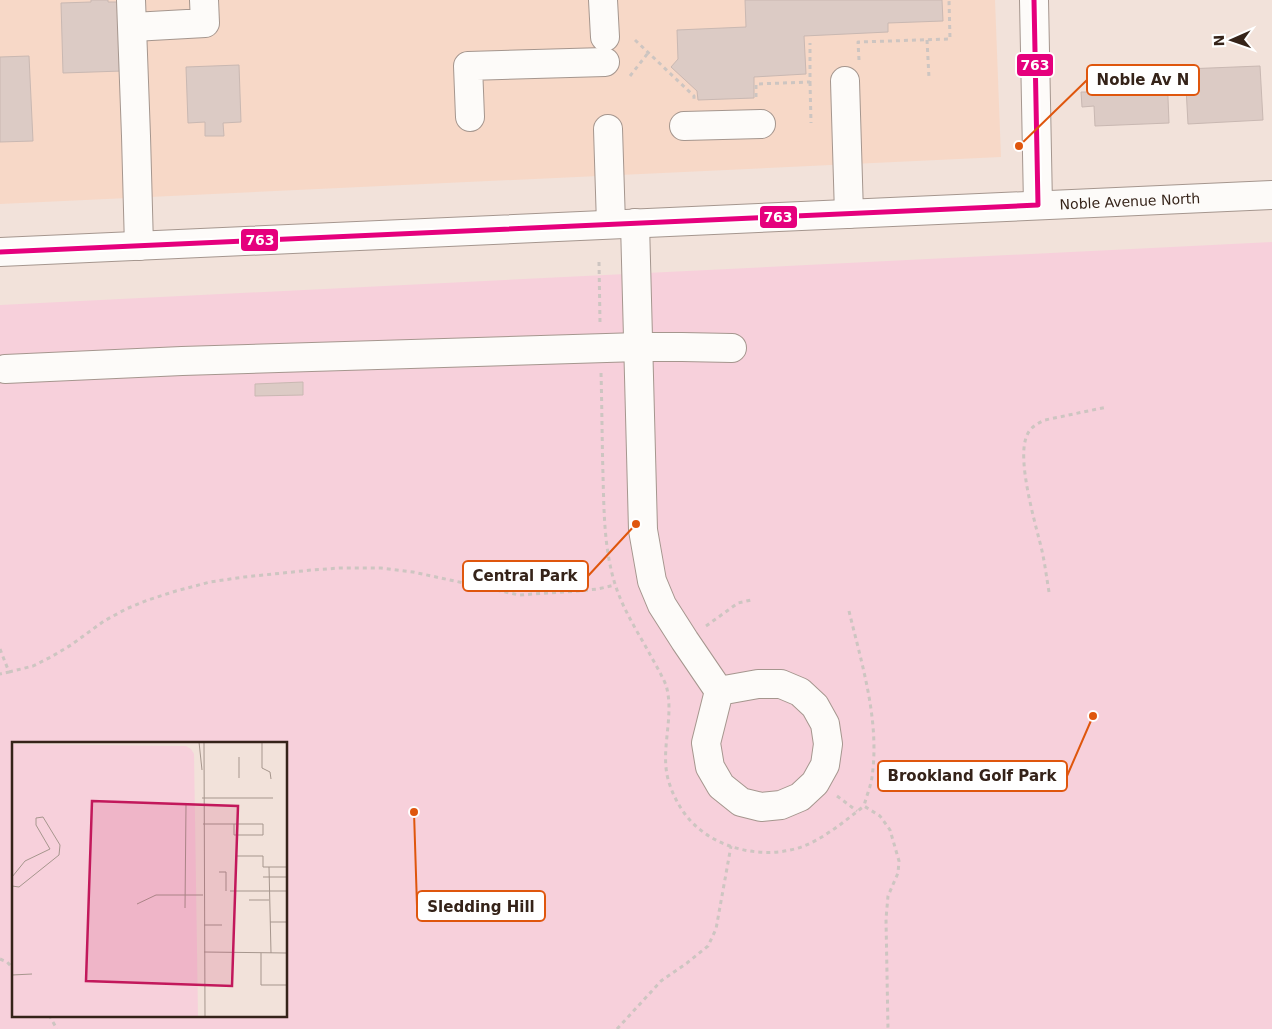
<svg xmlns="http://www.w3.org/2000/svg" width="1272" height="1029" font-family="'DejaVu Sans',sans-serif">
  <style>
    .built { fill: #f7d8c7 }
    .green { fill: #f7d0db; fill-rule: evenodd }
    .building { fill: #dccbc5; stroke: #c9b8b2 }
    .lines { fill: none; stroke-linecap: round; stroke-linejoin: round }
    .minor-casing { stroke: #a5968e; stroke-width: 30 }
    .path { stroke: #cdc5c1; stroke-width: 3; stroke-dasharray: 4 4; stroke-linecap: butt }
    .minor { stroke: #fdfbf9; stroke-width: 28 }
    .bus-1-casing { stroke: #fff; stroke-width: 9 }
    .bus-1 { stroke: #e5007d; stroke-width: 5 }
    .labels { text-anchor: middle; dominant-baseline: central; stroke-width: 4; stroke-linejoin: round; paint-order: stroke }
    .street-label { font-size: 14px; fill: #352319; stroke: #fff }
    .inset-road { fill: none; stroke: #a6968d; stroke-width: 1 }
    .view { fill: #c2185b; fill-opacity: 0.15; stroke: #c2185b; stroke-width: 2.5 }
    .inset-edge { fill: none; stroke: #352319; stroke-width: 2.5 }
    .leader { fill: none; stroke: #df560d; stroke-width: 2 }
    .callout-dot { fill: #df560d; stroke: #fff; stroke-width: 2 }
    .callout { fill: #fff; stroke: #df560d; stroke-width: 2 }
    .callout-label { font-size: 15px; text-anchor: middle; font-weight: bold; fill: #352319 }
    .line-badge { stroke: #fff; stroke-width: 2 }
    .badge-label { font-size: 14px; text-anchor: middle; font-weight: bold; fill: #fff }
  </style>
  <rect width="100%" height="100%" fill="#f2e2da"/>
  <!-- built -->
  <path class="built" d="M 0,0 L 995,0 L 1001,157 L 0,204 Z"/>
  <!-- green -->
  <path class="green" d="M 1272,242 L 1272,1029 L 0,1029 L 0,305 ZM 14,743 L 286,743 L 286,1015 L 14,1015 Z"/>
  <!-- building -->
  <path class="building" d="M 91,0 L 108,0 L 108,2 L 120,2 L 122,71 L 63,73 L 61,3 L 91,2 Z
    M 745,0 L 942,0 L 943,21 L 888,23 L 888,32 L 804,36 L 806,74 L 754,77 L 754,98 L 698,100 L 697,91 L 671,67 L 678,59 L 677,30 L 746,27 Z
    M 29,56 L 33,141 L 0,142 L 0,57 Z
    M 239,65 L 241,122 L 223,123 L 224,136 L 205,136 L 205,122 L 188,123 L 186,67 Z
    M 1260,66 L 1263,120 L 1188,124 L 1185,69 Z
    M 1167,73 L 1169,123 L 1095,126 L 1094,106 L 1082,107 L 1081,92 L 1094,92 L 1092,77 Z
    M 303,382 L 303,395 L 255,396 L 255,384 Z"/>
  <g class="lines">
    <!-- minor casing -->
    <g class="minor-casing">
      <g id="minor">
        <path d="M 131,0 L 136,136 L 139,246"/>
        <path d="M 603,0 L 605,37"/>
        <path d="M 1034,0 L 1038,205"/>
        <path d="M 133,27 L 205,23 L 204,0"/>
        <path d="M 845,81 L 849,214"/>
        <path d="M 470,117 L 468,66 L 605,62"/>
        <path d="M 684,126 L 761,124"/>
        <path d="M 608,129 L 611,224"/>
        <path d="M 635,223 L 643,530 L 652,581 L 662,605 L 685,641 L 719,691"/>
        <path id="s1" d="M 0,252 L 1272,195"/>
        <path d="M 5,369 L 182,361 L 639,347 L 682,347 L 732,348"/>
        <path d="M 758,684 L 781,684 L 800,692 L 815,706 L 825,724 L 828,744 L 825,765 L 815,783 L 800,797 L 781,805 L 761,807 L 741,802 L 721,786 L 710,767 L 706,743 L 719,691 Z"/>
      </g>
    </g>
    <!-- path -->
    <path class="path" d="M 635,40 L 694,96 L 694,99
      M 927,40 L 929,78
      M 859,60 L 858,42 L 950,39 L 949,0
      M 630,76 L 648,53
      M 810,82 L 811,123
      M 756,97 L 756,84 L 810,82 L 810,43
      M 599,262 L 600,322
      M 601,373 C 602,407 602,441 603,475 C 604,511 604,549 615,584 C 623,610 639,634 652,658 C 657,667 662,676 666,685 C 675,716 660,748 668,779 C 673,797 683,815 697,827 C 725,852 770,859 804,846 C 826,837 845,821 864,806
      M 1049,592 C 1046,574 1044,556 1039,539 C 1033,515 1018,461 1026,438 C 1029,428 1036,424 1045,420 L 1107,407
      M 849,611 C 862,665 880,721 872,777 C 871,786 866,797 864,806 L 880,816 L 890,830 L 899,861 L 898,873 L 888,896 L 886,919 L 888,1029
      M 706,626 L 738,603 L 751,600
      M 0,649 L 9,672 L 0,674
      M 9,672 L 33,666 L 51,657 L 71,645 L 104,621 L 126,609 L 148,600 L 176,591 L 210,582 L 244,577 L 312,570 L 340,568 L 381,568 L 413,572 L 519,595 L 578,591 L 598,589 L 615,585
      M 837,796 L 857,811
      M 0,959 L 7,962 L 14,969
      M 49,1015 L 57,1029
      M 617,1029 L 661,981 L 687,963 L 708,946 L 716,929 L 731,846"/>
    <!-- minor -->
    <use href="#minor" class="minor"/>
    <!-- bus-1 casing -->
    <g class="bus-1-casing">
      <path id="bus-1" d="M 1034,0 L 1038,205
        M 0,252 L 1038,205"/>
    </g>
    <!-- bus-1 -->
    <use href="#bus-1" class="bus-1"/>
  </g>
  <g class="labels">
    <!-- street labels -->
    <g class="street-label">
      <text stroke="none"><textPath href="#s1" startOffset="1131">Noble Avenue North</textPath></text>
    </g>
  </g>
  <!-- overview -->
  <g transform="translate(12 742)">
    <rect width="275" height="275" fill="#f2e2da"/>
    <path d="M 0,2 L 174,4 L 179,7 L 182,12 L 186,275 L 0,275 Z" fill="#f7d0db"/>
    <path class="inset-road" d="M 187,0 L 190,28M 192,0 L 193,275M 250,0 L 250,26 L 258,30 L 259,37M 227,36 L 227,15M 190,56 L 261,56M 191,82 L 251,82 L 251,93 L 222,93 L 222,82M 225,114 L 251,114 L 251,125 L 257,125M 207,130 L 214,130 L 214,149M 0,135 L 13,119 L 38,107 L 24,83 L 24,76 L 31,75 L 48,103 L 47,113 L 7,145 L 0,144M 251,135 L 275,135M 218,149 L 275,149M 237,158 L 257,158M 125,162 L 144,153 L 191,153M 173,166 L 174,63M 258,180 L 275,180M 192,183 L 210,183M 192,210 L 275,211M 249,211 L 249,243 L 275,243M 259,211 L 257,125 L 275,125M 0,233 L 20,232"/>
    <path class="view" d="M 80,59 L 226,64 L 220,244 L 74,239 Z"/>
    <rect width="275" height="275" class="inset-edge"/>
  </g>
  <!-- callouts -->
  <path class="leader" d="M1019 146L1087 80M636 524L588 576M1093 716L1067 776M414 812L417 906"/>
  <g class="callout-dot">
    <circle cx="1019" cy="146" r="5"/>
    <circle cx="636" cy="524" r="5"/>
    <circle cx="1093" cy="716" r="5"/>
    <circle cx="414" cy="812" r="5"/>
  </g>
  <g class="callout">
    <rect x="1087" y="65" width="112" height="30" rx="5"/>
    <rect x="463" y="561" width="125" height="30" rx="5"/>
    <rect x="878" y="761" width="189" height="30" rx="5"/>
    <rect x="417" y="891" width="128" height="30" rx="5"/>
  </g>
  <g class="callout-label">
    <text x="1143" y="85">Noble Av N</text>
    <text x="525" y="581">Central Park</text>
    <text x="972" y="781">Brookland Golf Park</text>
    <text x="481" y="912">Sledding Hill</text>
  </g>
  <g class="line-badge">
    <rect x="1016" y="53" width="38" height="24" rx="5" fill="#e5007d"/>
    <rect x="759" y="205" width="39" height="24" rx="5" fill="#e5007d"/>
    <rect x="240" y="228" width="39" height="24" rx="5" fill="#e5007d"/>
  </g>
  <g class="badge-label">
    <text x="1035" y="70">763</text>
    <text x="778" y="222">763</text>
    <text x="260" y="245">763</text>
  </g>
  <!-- north arrow -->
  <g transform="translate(1232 40) rotate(268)" stroke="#ffffff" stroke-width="4" paint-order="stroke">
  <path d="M0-4L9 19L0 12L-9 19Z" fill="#352319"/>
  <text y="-8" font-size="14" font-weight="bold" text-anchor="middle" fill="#352319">N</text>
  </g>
</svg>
